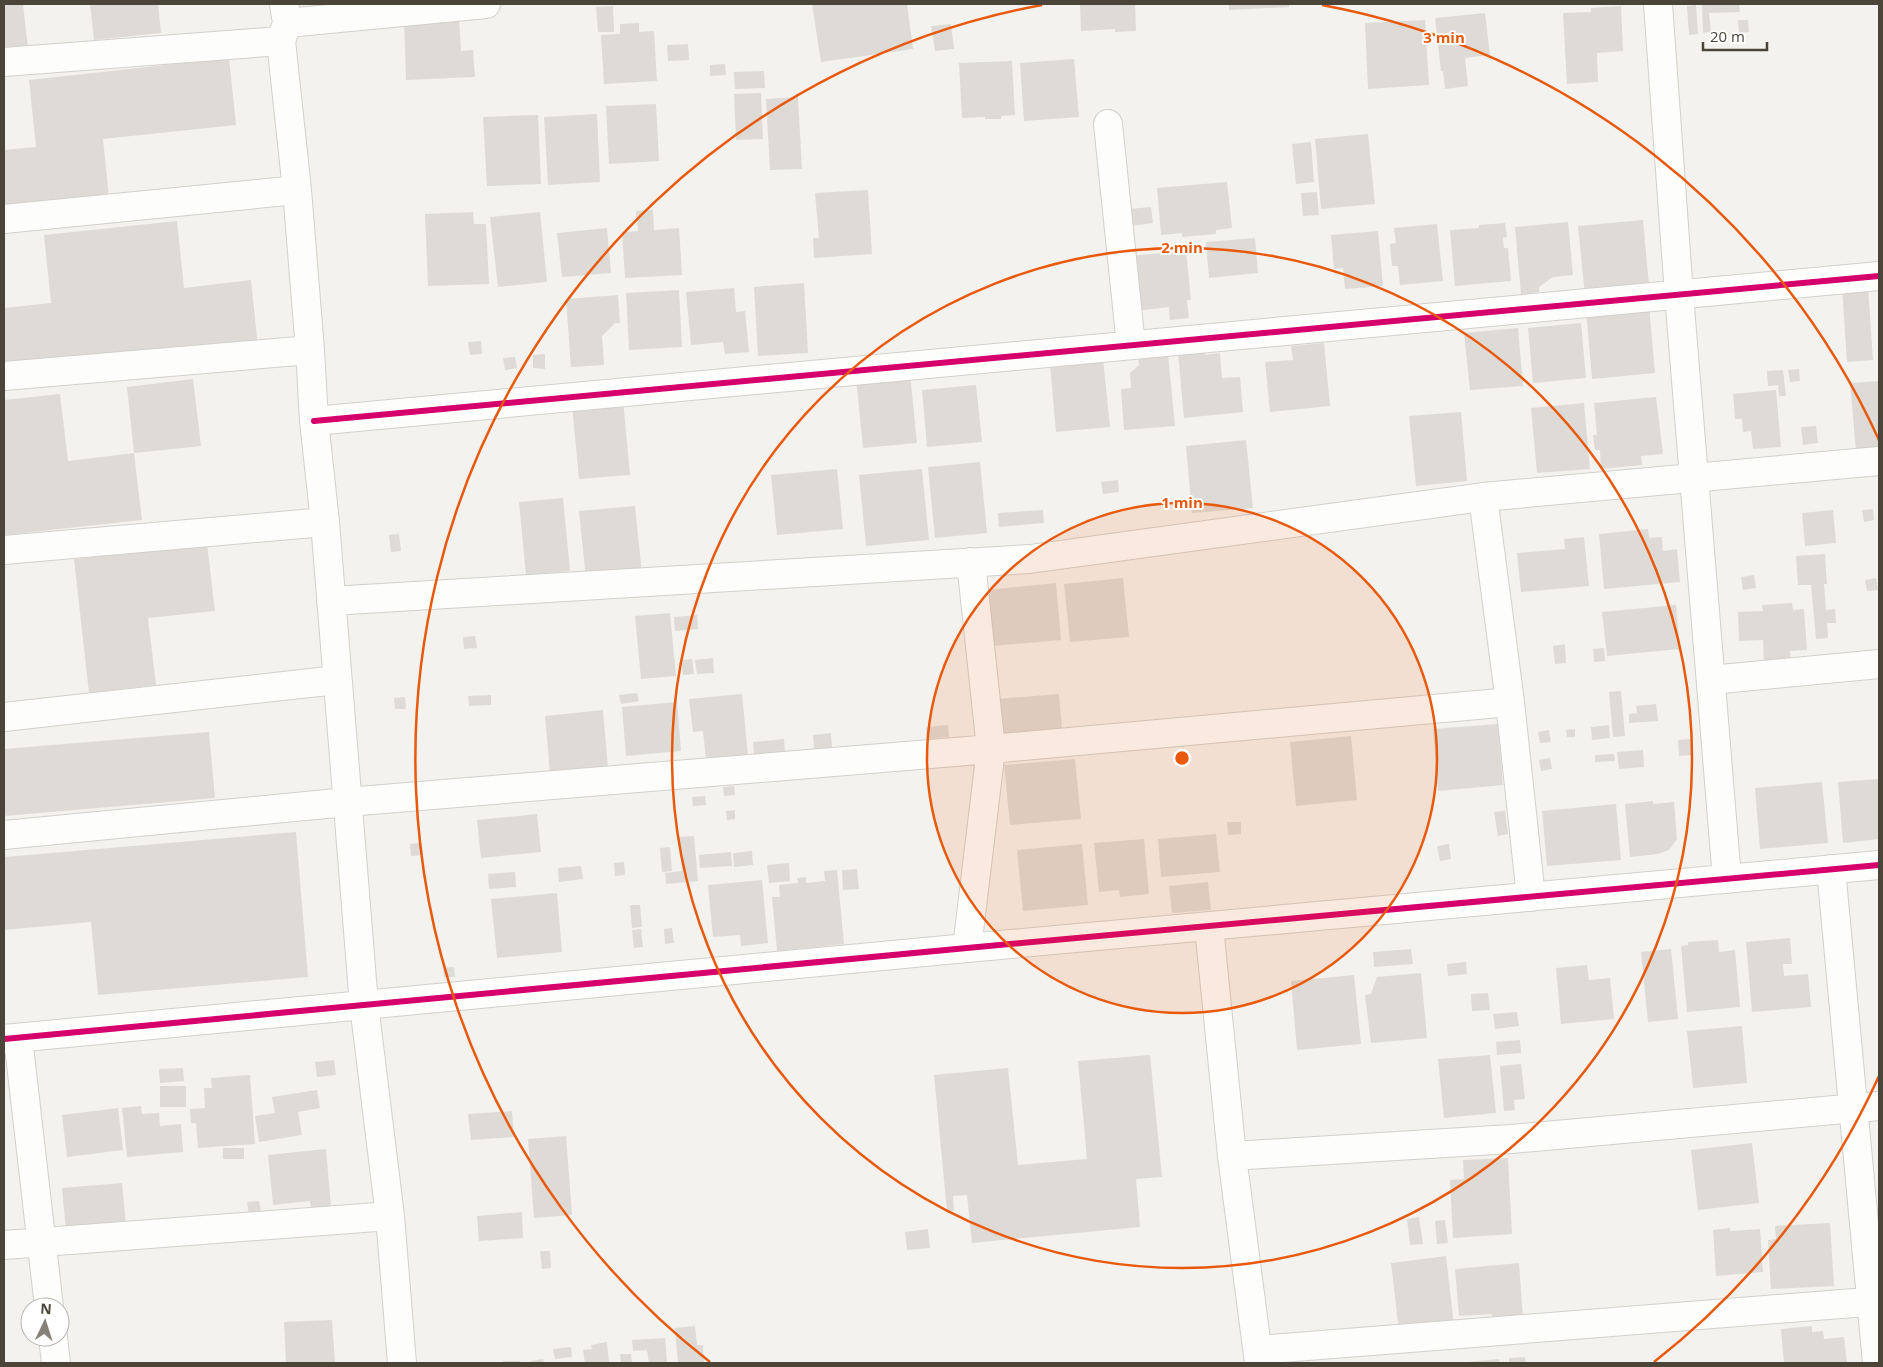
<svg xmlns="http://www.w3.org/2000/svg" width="1883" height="1367" font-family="'Open Sans',sans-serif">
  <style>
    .building { fill: #dedbd6 }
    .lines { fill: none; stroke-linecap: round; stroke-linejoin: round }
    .minor-casing { stroke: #d2d0cb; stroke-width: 30 }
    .minor { stroke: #fdfdfc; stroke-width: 28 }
    .cycleway-casing { stroke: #fff; stroke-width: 9 }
    .cycleway { stroke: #d6006c; stroke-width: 6 }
    .ring { fill: none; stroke: #e8590c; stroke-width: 2.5 }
    .centre { fill: #e8590c; stroke: #fff; stroke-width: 2.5 }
    .ring-label { font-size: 15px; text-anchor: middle; font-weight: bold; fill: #e8590c; stroke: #fff; stroke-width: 4; stroke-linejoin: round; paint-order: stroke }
  </style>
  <rect width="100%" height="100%" fill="#f4f2ee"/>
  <!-- building -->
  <path class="building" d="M 4,4 L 23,4 L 28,48 L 4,51 Z
    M 90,4 L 158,4 L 161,33 L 94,40 Z
    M 812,4 L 907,4 L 913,49 L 821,62 Z
    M 1080,4 L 1135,4 L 1136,31 L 1115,32 L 1115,29 L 1081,31 Z
    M 1229,4 L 1289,4 L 1289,7 L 1229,10 Z
    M 1702,4 L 1739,4 L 1740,12 L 1709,13 L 1711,32 L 1703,33 Z
    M 1696,5 L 1698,34 L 1689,35 L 1687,6 Z
    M 613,6 L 614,32 L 598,32 L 596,7 Z
    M 1621,6 L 1623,51 L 1597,53 L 1598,82 L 1567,84 L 1563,13 L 1591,12 L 1591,8 Z
    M 1485,13 L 1490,55 L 1465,58 L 1468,86 L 1445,89 L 1443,71 L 1441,71 L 1435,18 Z
    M 459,17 L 461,51 L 473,50 L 475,77 L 406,80 L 404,20 Z
    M 1425,20 L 1429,85 L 1368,89 L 1365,23 Z
    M 1738,20 L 1748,20 L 1749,32 L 1739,33 Z
    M 639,23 L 639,32 L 654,31 L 657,81 L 604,84 L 601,35 L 620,34 L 620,24 Z
    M 951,24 L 954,49 L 935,51 L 931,26 Z
    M 688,44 L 689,60 L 668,61 L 667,45 Z
    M 229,58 L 236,125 L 103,139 L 110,207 L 4,218 L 4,150 L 36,147 L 29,80 Z
    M 1074,59 L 1079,117 L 1024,121 L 1020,63 Z
    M 1012,61 L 1015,115 L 1001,116 L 1001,119 L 985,119 L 985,117 L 962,118 L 959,63 Z
    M 725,64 L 726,75 L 710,76 L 710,65 Z
    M 764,71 L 765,88 L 735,89 L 734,72 Z
    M 761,93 L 763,139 L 736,140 L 734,94 Z
    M 798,97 L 802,169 L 770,170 L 766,99 Z
    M 656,104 L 659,161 L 609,164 L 606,106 Z
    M 597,114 L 600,182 L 548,185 L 544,117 Z
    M 538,115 L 541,184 L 487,186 L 483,117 Z
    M 1368,134 L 1375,204 L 1321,209 L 1315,139 Z
    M 1311,142 L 1314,182 L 1296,184 L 1292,144 Z
    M 1227,182 L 1232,228 L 1216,230 L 1216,234 L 1182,237 L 1182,233 L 1161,235 L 1157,188 Z
    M 868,190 L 872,254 L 814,258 L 813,238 L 819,238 L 815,193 Z
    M 1317,192 L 1319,215 L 1303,216 L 1301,193 Z
    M 1151,207 L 1153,223 L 1131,226 L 1129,209 Z
    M 653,210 L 654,230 L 679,228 L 682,275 L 625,278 L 622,232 L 638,231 L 636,211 Z
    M 473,212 L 474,224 L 486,224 L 489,284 L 428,286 L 425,214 Z
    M 540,212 L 547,282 L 498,287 L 490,217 Z
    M 1643,220 L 1649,285 L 1585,296 L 1578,226 Z
    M 177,221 L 184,288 L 251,280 L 258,347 L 4,375 L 4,308 L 51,303 L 44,235 Z
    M 1568,222 L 1573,275 L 1553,277 L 1539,287 L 1539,292 L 1521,294 L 1515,227 Z
    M 1505,223 L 1507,237 L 1503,238 L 1504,248 L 1508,248 L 1511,281 L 1455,286 L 1450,230 L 1479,228 L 1479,225 Z
    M 1437,224 L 1443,281 L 1400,285 L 1398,266 L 1392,266 L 1390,244 L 1396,243 L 1394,228 Z
    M 607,228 L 611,273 L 562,277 L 557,233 Z
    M 1378,231 L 1383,286 L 1345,289 L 1343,268 L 1334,269 L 1331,235 Z
    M 1255,238 L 1258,273 L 1209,278 L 1206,242 Z
    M 1186,251 L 1191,300 L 1187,300 L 1189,318 L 1170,320 L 1169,307 L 1135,311 L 1129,256 Z
    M 804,283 L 808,353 L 758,356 L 754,287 Z
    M 1868,286 L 1873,360 L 1847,362 L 1842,288 Z
    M 734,288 L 736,312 L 745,311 L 749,352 L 725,354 L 723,342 L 691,345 L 686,292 Z
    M 679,290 L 682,347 L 629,350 L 626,293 Z
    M 618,295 L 620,323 L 615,323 L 602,336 L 604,365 L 571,367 L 566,299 Z
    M 1649,305 L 1655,373 L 1592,379 L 1586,311 Z
    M 1581,323 L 1586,378 L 1533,383 L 1528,328 Z
    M 1518,328 L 1523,386 L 1470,390 L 1464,333 Z
    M 481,341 L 482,354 L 470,355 L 468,342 Z
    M 1324,343 L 1330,406 L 1270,412 L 1265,362 L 1293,360 L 1291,346 Z
    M 1205,351 L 1205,355 L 1220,353 L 1222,378 L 1240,377 L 1243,412 L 1184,418 L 1178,353 Z
    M 545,354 L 545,369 L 533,368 L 533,355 Z
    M 1168,354 L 1175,426 L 1124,430 L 1121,389 L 1131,388 L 1130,373 L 1139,365 L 1138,357 Z
    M 515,357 L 517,368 L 505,370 L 503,358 Z
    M 1103,359 L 1110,427 L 1056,432 L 1050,364 Z
    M 1799,369 L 1800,381 L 1790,382 L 1788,370 Z
    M 1783,370 L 1786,396 L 1779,396 L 1778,385 L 1768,386 L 1767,371 Z
    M 910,373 L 917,443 L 863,448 L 856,378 Z
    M 193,379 L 201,446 L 134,453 L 142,520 L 4,535 L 4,400 L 60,394 L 68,461 L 134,453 L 127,387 Z
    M 1879,381 L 1879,449 L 1856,451 L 1850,383 Z
    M 976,385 L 982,442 L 927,447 L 922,390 Z
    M 1776,390 L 1781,447 L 1753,449 L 1751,431 L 1743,432 L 1742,419 L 1735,419 L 1733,394 Z
    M 1656,397 L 1663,454 L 1641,456 L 1642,465 L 1601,469 L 1600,450 L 1595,450 L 1593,435 L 1597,435 L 1594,403 Z
    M 623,400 L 630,475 L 579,479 L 572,405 Z
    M 1584,403 L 1590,469 L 1537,473 L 1531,408 Z
    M 1461,412 L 1467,481 L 1416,486 L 1409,416 Z
    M 1816,426 L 1818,443 L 1803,445 L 1801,427 Z
    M 1246,440 L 1253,508 L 1192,513 L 1186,446 Z
    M 980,462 L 987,533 L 935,538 L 928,467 Z
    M 837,469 L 843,529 L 777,535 L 771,475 Z
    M 922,469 L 929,540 L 866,546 L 859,475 Z
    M 1118,480 L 1119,492 L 1103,494 L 1101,482 Z
    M 563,498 L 570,571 L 526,575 L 519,502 Z
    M 635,506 L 642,574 L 586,579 L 579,511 Z
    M 1873,509 L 1874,520 L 1864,522 L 1862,510 Z
    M 1043,510 L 1044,523 L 999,527 L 998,513 Z
    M 1833,510 L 1836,543 L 1805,546 L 1802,513 Z
    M 1648,529 L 1649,538 L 1662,537 L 1663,551 L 1677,549 L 1680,582 L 1604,589 L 1599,534 Z
    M 399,534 L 401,551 L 391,552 L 389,535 Z
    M 1584,537 L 1589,586 L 1521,592 L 1517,553 L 1565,549 L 1564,539 Z
    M 207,544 L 215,611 L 148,618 L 156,685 L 89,693 L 74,559 Z
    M 1825,554 L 1827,584 L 1824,584 L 1826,610 L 1835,609 L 1836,623 L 1827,623 L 1828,638 L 1816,639 L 1811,585 L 1798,585 L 1796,556 Z
    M 1754,575 L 1756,588 L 1743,590 L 1741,577 Z
    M 1123,578 L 1129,637 L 1070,642 L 1064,584 Z
    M 1876,578 L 1878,590 L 1867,591 L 1865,580 Z
    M 1056,583 L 1061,640 L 992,646 L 987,590 Z
    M 1792,603 L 1793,610 L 1804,609 L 1807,650 L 1790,651 L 1791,663 L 1764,664 L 1763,640 L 1739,641 L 1738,612 L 1763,611 L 1762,605 Z
    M 1676,605 L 1680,649 L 1607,656 L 1602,612 Z
    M 670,613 L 676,676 L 641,679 L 635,616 Z
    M 697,615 L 698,629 L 675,631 L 674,617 Z
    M 475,636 L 477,648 L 464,649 L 463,637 Z
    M 1565,644 L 1566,663 L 1555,664 L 1553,646 Z
    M 1604,648 L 1605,661 L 1594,662 L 1593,649 Z
    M 713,658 L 714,673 L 697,674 L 695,660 Z
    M 692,659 L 694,674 L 683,675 L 681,660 Z
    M 1621,691 L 1625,736 L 1613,737 L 1609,692 Z
    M 637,693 L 639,701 L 621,704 L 619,695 Z
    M 742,694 L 748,756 L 706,759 L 703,731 L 693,732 L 689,699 Z
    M 1059,694 L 1062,728 L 999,734 L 996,699 Z
    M 491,695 L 491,705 L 469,706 L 468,696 Z
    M 405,697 L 406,709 L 395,709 L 394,698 Z
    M 677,702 L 681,751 L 626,756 L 622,707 Z
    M 1656,704 L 1658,721 L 1629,723 L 1629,714 L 1637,713 L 1636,706 Z
    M 603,710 L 608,768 L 550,773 L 545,716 Z
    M 1498,724 L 1503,785 L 1438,791 L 1433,729 Z
    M 948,725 L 949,737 L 927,739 L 926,727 Z
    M 1609,725 L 1610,738 L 1592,740 L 1591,727 Z
    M 1575,729 L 1575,737 L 1567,737 L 1566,730 Z
    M 1549,730 L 1551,742 L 1540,743 L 1538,732 Z
    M 209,732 L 215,798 L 4,816 L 4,749 Z
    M 831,733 L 832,748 L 814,750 L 813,735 Z
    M 1351,736 L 1357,800 L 1296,806 L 1290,742 Z
    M 784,739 L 785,754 L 754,757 L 753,742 Z
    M 1690,739 L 1692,755 L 1679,756 L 1678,740 Z
    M 1643,750 L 1644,767 L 1619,769 L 1617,752 Z
    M 1614,754 L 1615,761 L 1595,762 L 1595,755 Z
    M 1550,758 L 1552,769 L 1541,771 L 1539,760 Z
    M 1075,759 L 1081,819 L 1010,825 L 1004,765 Z
    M 1879,779 L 1879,839 L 1843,843 L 1838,782 Z
    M 1822,782 L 1828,843 L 1760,849 L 1755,788 Z
    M 734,786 L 735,795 L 724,796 L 723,787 Z
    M 705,796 L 706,805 L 693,806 L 692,797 Z
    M 1653,801 L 1653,804 L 1674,802 L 1677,839 L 1669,850 L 1658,854 L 1630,857 L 1625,804 Z
    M 1616,804 L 1621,860 L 1547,866 L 1542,811 Z
    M 735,810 L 735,819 L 727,820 L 726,811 Z
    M 1505,811 L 1508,834 L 1498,836 L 1494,812 Z
    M 537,814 L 541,852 L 481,858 L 477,820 Z
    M 1227,822 L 1241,822 L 1241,834 L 1228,835 Z
    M 296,832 L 308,977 L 98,995 L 91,922 L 4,930 L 4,857 Z
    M 1216,834 L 1220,872 L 1161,877 L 1158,839 Z
    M 694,836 L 698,881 L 666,884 L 665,873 L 682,871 L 679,837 Z
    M 1144,839 L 1149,894 L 1120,897 L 1119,890 L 1099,892 L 1094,843 Z
    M 422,843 L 423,855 L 411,856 L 410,844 Z
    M 1082,844 L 1088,905 L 1023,911 L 1017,850 Z
    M 1449,844 L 1451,859 L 1440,861 L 1437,846 Z
    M 670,847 L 672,871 L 662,872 L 660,848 Z
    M 752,851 L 753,865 L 734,867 L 733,853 Z
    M 731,852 L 732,866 L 700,868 L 699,855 Z
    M 624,862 L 625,875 L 615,876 L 614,863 Z
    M 789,863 L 790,881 L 769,883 L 767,865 Z
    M 581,866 L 583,879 L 559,882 L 558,868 Z
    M 857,869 L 859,889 L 843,890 L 842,870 Z
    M 837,870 L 844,944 L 777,951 L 772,897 L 780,897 L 779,885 L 798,883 L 797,878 L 806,877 L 806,883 L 825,881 L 824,871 Z
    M 515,872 L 516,887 L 489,889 L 488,874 Z
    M 762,880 L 768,943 L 741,946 L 740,935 L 713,937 L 708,885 Z
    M 1208,882 L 1211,910 L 1172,913 L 1169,886 Z
    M 557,893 L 562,952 L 497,958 L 491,899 Z
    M 630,905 L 640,905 L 642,927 L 632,928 Z
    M 672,928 L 674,943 L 665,944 L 664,929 Z
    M 641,929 L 643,947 L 634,948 L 632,930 Z
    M 1790,938 L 1792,964 L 1783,964 L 1784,976 L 1808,974 L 1811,1007 L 1752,1012 L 1746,942 Z
    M 1718,940 L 1719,952 L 1735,950 L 1740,1007 L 1687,1012 L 1681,946 L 1688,945 L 1688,942 Z
    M 1411,949 L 1413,964 L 1374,967 L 1373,952 Z
    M 1671,949 L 1678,1019 L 1648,1022 L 1641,952 Z
    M 1466,962 L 1467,974 L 1448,976 L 1447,964 Z
    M 1587,965 L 1589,980 L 1610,978 L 1614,1019 L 1561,1024 L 1556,968 Z
    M 454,967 L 455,977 L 444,977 L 443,968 Z
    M 1421,973 L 1427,1038 L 1371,1043 L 1365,995 L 1371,994 L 1377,977 Z
    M 1354,975 L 1361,1044 L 1297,1050 L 1291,981 Z
    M 1488,993 L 1490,1010 L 1472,1011 L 1471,994 Z
    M 1517,1012 L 1519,1026 L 1495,1029 L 1493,1014 Z
    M 1742,1026 L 1747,1083 L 1693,1088 L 1687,1031 Z
    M 1520,1040 L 1521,1053 L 1497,1055 L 1496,1042 Z
    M 1150,1055 L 1162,1177 L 1136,1179 L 1140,1227 L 972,1243 L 967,1195 L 953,1196 L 954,1211 L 947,1211 L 934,1075 L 1008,1068 L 1018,1165 L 1087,1159 L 1078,1061 Z
    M 1490,1055 L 1496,1113 L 1444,1118 L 1438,1059 Z
    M 334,1060 L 336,1075 L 317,1077 L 315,1062 Z
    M 1521,1064 L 1525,1099 L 1514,1100 L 1515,1110 L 1504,1111 L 1500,1066 Z
    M 183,1068 L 184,1081 L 160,1083 L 159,1069 Z
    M 250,1075 L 255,1144 L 198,1148 L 196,1123 L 191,1123 L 190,1109 L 205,1108 L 204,1088 L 212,1088 L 211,1078 Z
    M 160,1086 L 186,1086 L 186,1107 L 160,1107 Z
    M 317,1090 L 320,1108 L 298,1112 L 302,1135 L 259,1142 L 255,1116 L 275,1113 L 272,1097 Z
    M 141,1106 L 142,1114 L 159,1113 L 160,1126 L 181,1124 L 183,1152 L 127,1157 L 122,1108 Z
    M 118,1108 L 123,1150 L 67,1157 L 62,1115 Z
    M 512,1111 L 514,1137 L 471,1140 L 468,1114 Z
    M 566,1136 L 572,1215 L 534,1218 L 528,1139 Z
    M 1752,1143 L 1759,1203 L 1698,1210 L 1691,1150 Z
    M 223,1148 L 244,1148 L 244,1159 L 223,1159 Z
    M 326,1149 L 331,1207 L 311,1209 L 310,1201 L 273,1205 L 268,1155 Z
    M 1508,1158 L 1512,1234 L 1453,1238 L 1450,1180 L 1464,1179 L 1463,1160 Z
    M 122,1183 L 126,1225 L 66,1231 L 62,1188 Z
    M 259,1201 L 261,1212 L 249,1214 L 247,1202 Z
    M 522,1212 L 523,1238 L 479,1241 L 477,1216 Z
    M 1419,1217 L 1423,1244 L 1410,1245 L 1407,1219 Z
    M 1445,1220 L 1448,1243 L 1437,1244 L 1435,1221 Z
    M 1830,1223 L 1834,1286 L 1771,1289 L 1768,1240 L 1776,1239 L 1775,1226 Z
    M 1730,1228 L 1730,1231 L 1760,1229 L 1763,1272 L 1716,1276 L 1713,1230 Z
    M 928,1229 L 930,1248 L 907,1250 L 905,1232 Z
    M 540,1251 L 550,1251 L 551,1268 L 542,1269 Z
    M 1446,1256 L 1454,1325 L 1399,1331 L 1391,1263 Z
    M 1519,1263 L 1523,1318 L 1493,1321 L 1492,1314 L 1459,1316 L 1455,1269 Z
    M 332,1320 L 335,1363 L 286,1363 L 284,1322 Z
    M 695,1326 L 697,1345 L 703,1345 L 704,1363 L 678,1363 L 675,1328 Z
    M 1812,1326 L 1812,1332 L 1823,1331 L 1824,1339 L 1844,1337 L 1847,1363 L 1784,1363 L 1781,1329 Z
    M 665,1338 L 667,1362 L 649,1363 L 647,1350 L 633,1351 L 632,1340 Z
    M 607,1342 L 609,1363 L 585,1363 L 583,1350 L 592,1349 L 591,1345 Z
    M 571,1347 L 572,1357 L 555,1359 L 553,1349 Z
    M 620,1354 L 631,1354 L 632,1363 L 621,1363 Z
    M 1525,1357 L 1526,1363 L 1509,1363 L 1509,1358 Z
    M 543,1359 L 544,1363 L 531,1363 L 531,1361 Z
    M 1499,1359 L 1500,1363 L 1468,1363 L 1468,1362 Z
    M 503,1361 L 520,1361 L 520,1363 L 503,1363 Z"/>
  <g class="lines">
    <!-- minor casing -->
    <g class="minor-casing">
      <path id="minor" d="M 284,4 L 287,23 L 281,41 L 297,190 L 310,350 L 314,421 L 325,522 L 364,1005 L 390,1216 L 402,1363
        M 1658,4 L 1679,295 L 1727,879
        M 287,23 L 486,4
        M 4,62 L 281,41
        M 1108,124 L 1131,345
        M 4,219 L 297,190
        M 4,376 L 310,350
        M 314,421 L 1879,276
        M 1483,497 L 1510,702 L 1531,897
        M 4,550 L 325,522
        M 331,601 L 1030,559 L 1483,497 L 1879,461
        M 1711,680 L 1879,664
        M 4,717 L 337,680
        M 4,835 L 347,802 L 991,749 L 1510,702
        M 1831,869 L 1877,1363
        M 1209,927 L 1232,1156 L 1259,1363
        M 967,948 L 991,749 L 971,562
        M 18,1038 L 49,1307
        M 4,1039 L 967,948 L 1879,865
        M 1232,1156 L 1511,1139 L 1879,1106
        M 4,1245 L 390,1216
        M 53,1337 L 56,1363
        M 1258,1350 L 1879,1301"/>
    </g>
    <!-- minor -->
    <use href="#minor" class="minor"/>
    <!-- cycleway casing -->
    <g class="cycleway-casing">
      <path id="cycleway" d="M 314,421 L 1879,276
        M 4,1039 L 967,948 L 1879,865"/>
    </g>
    <!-- cycleway -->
    <use href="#cycleway" class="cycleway"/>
  </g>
  <!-- distance rings -->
  <circle cx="1182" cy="758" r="255" fill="#e8590c" fill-opacity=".12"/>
  <g class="ring">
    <circle cx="1182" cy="758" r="255"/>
    <circle cx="1182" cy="758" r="510"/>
    <path d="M1879 1076A766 766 0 0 1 1654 1362M710 1362A766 766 0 0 1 1042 5M1322 5A766 766 0 0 1 1879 440"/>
  </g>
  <circle cx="1182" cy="758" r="8" class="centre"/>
  <g class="ring-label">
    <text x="1444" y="43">3 min</text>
    <text x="1182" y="253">2 min</text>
    <text x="1182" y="508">1 min</text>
  </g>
  <!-- border -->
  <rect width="1883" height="1367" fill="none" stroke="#4b4439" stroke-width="10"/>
  <!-- north arrow -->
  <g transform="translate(45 1322) rotate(4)"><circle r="24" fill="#ffffff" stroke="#b7b4b0"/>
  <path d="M0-4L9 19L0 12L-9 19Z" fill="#868178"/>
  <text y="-8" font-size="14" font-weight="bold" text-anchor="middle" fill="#4b4439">N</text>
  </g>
  <!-- scale -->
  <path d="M1703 42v8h64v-8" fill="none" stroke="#4b4439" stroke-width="2.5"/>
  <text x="1710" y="42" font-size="15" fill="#4b4439" stroke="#ffffff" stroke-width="4" paint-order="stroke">20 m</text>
</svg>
